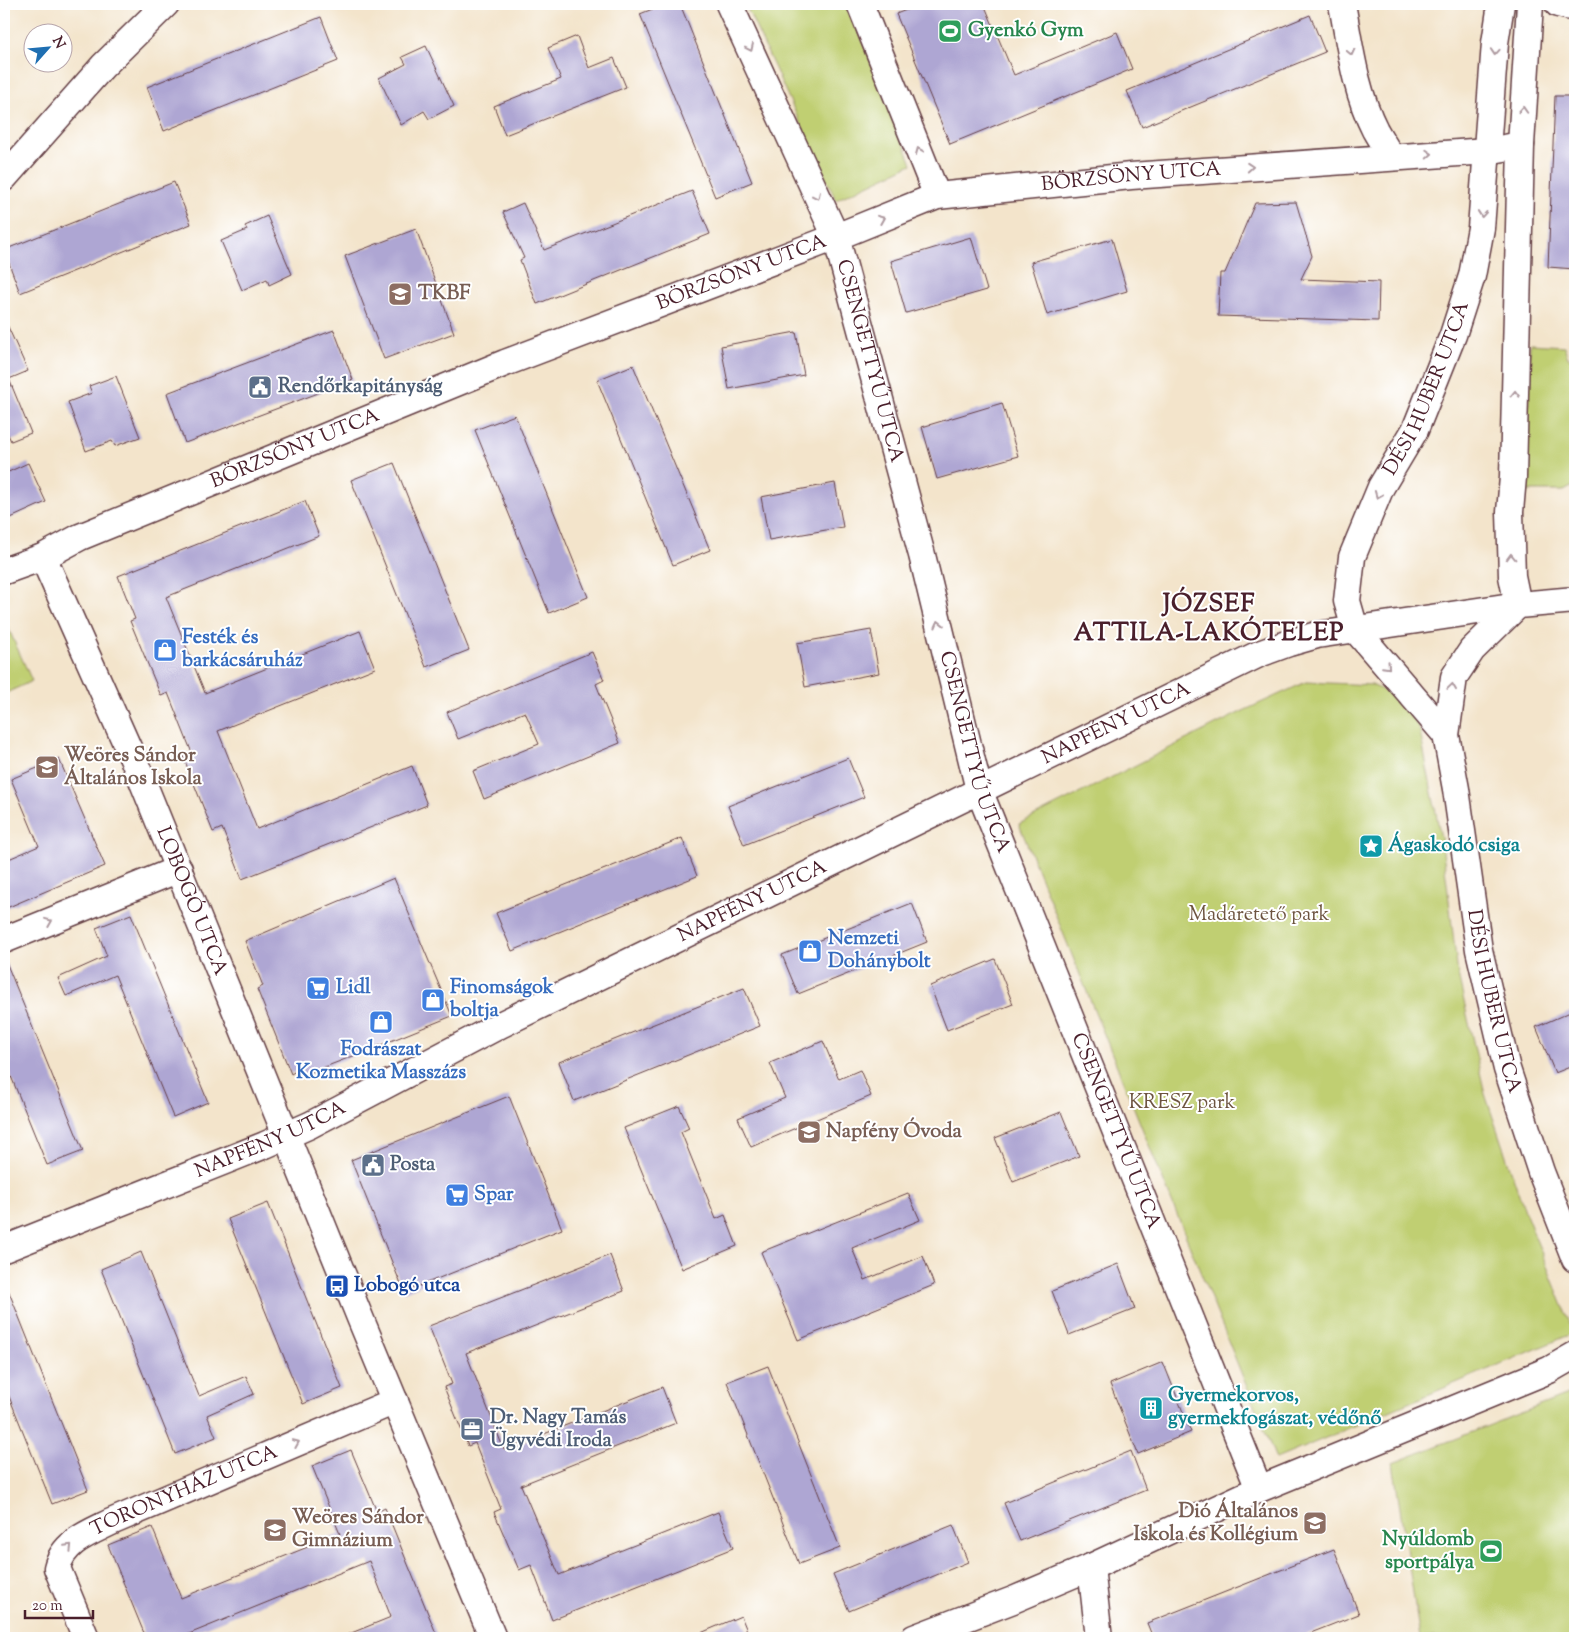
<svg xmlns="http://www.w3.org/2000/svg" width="1579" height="1642" font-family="'Sorts Mill Goudy',serif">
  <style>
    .green { fill: #c0cf72; stroke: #85774e }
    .building { fill: #aea6d3 }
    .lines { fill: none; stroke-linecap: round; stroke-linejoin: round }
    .minor-casing { stroke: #633d43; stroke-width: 29 }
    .minor { stroke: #fff; stroke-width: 26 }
    .oneway { stroke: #ae9aa0 }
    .labels { text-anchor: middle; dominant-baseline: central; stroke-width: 4; stroke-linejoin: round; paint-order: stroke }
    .leisure-label { font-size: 20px; font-weight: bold; fill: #27864d; stroke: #fff; text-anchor: start }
    .street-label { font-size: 20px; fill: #4a1f2b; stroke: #fff }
    .education-label { font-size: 20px; font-weight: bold; fill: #785e54; stroke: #fff; text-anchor: start }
    .service-label { font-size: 20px; font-weight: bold; fill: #4e5e75; stroke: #fff; text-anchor: start }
    .shop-label { font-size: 20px; font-weight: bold; fill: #366cbe; stroke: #fff; text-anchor: start }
    .culture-label { font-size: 20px; font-weight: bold; fill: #0d838f; stroke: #fff; text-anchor: start }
    .park-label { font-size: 20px; fill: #6d5440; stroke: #fff }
    .transit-label { font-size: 20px; font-weight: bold; fill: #164399; stroke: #fff; text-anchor: start }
    .district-label { font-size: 25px; font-weight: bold; letter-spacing: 1px; fill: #4a1f2b; stroke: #fff }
  </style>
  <rect width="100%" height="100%" fill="#fff"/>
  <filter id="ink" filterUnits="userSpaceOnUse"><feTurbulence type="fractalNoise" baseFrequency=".02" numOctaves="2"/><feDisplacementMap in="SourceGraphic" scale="10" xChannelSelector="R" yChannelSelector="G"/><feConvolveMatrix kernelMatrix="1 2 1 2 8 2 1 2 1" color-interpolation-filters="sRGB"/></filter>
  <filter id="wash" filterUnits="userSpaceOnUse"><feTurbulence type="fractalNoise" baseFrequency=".0096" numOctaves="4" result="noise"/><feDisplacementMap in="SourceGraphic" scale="20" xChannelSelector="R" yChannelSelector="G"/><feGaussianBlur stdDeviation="1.12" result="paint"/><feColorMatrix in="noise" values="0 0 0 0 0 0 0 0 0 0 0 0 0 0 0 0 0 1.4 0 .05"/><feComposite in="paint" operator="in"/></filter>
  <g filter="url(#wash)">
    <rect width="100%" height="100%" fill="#f3e4cb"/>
    <!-- green -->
    <path class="green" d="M 745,4 L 848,4 L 912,164 L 836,200 Z
      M 1530,344 L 1564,346 L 1568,358 L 1575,359 L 1575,485 L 1564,491 L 1526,491 Z
      M 6,623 L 32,681 L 4,694 L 4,624 Z
      M 1306,682 L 1372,685 L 1395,696 L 1419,727 L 1442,843 L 1458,975 L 1485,1094 L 1525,1212 L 1574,1333 L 1276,1459 L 1019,824 L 1241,712 Z
      M 1575,1392 L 1575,1638 L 1420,1638 L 1393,1463 Z"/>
    <g id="blocks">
      <!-- building -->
      <path class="building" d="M 665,4 L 680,4 L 752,182 L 715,197 L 640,14 Z
        M 922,4 L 984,4 L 1014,75 L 1117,32 L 1132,69 L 950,144 L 896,14 Z
        M 1310,15 L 1325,52 L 1142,127 L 1127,91 Z
        M 321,17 L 338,61 L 164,131 L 147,87 Z
        M 577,36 L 589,68 L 614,58 L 626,87 L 505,135 L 494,106 L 561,79 L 548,48 Z
        M 426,46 L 454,106 L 429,119 L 424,111 L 401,125 L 379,78 L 406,64 L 402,57 Z
        M 1555,96 L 1575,96 L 1575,269 L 1548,267 Z
        M 174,182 L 191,224 L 20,293 L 4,250 Z
        M 692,191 L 710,234 L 537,304 L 520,260 L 524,258 L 503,212 L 523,203 L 544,250 Z
        M 1296,202 L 1312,256 L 1301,279 L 1379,282 L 1378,321 L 1218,316 L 1220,273 L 1225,273 L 1255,203 Z
        M 267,216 L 292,274 L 269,285 L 267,279 L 242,290 L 221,241 L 247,230 L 245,226 Z
        M 416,229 L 454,333 L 384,359 L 345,256 Z
        M 971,237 L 987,290 L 906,313 L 891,261 Z
        M 1112,239 L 1127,291 L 1047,315 L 1031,262 Z
        M 4,318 L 28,371 L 9,379 L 31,433 L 11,441 L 4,426 Z
        M 334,330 L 353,380 L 185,443 L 167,393 Z
        M 796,332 L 804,375 L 729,389 L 721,346 Z
        M 633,365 L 710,550 L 673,565 L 597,380 Z
        M 116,376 L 140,437 L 115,446 L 112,441 L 86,451 L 68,402 L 92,393 L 89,386 Z
        M 1002,403 L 1018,456 L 937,479 L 922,427 Z
        M 515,415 L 588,597 L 549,613 L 475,430 Z
        M 28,463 L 46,502 L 4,521 L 4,474 Z
        M 394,463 L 469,650 L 426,667 L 351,480 Z
        M 835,483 L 843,527 L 769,540 L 761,497 Z
        M 305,501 L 319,536 L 166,597 L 205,693 L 360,631 L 375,668 L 218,731 L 257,829 L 412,766 L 427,805 L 242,879 L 222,828 L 213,832 L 183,756 L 192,753 L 168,693 L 161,696 L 130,621 L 135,619 L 118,576 Z
        M 871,630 L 879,673 L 805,687 L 797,643 Z
        M 592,652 L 604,680 L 596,684 L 620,743 L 484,799 L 473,771 L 539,744 L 525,712 L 458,739 L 447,712 Z
        M 848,758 L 864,797 L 744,845 L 728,806 Z
        M 59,759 L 105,866 L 4,909 L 4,861 L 39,846 L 11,779 Z
        M 682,838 L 697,876 L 512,951 L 496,913 Z
        M 394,878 L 452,1016 L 361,1053 L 299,1077 L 296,1071 L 291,1074 L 257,989 L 263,986 L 245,941 Z
        M 912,903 L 927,942 L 798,994 L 782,955 Z
        M 131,914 L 208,1102 L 173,1117 L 115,975 L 66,996 L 58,978 L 107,956 L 96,928 Z
        M 4,957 L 83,1151 L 47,1165 L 4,1059 Z
        M 995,959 L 1013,1004 L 947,1030 L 930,986 Z
        M 744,988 L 760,1026 L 574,1101 L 559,1062 Z
        M 1575,1010 L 1575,1065 L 1555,1073 L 1536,1027 Z
        M 823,1041 L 839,1079 L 860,1070 L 871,1096 L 751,1147 L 738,1118 L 785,1098 L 770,1063 Z
        M 509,1096 L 562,1229 L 404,1292 L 351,1160 Z
        M 679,1106 L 689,1128 L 681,1132 L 716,1219 L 725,1215 L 737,1246 L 682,1269 L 624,1128 Z
        M 1061,1112 L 1079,1156 L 1013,1182 L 995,1138 Z
        M 908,1193 L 920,1220 L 852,1248 L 865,1280 L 923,1256 L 934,1285 L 798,1340 L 761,1252 Z
        M 268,1203 L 342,1388 L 303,1404 L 228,1219 Z
        M 141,1252 L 199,1396 L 246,1376 L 254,1394 L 207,1415 L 216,1437 L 175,1454 L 101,1269 Z
        M 610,1255 L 624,1291 L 466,1353 L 504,1450 L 662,1387 L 676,1423 L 521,1485 L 559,1575 L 718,1512 L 733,1548 L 552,1620 L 531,1565 L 519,1570 L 494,1512 L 501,1509 L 475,1443 L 468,1446 L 444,1387 L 452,1384 L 429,1326 Z
        M 1118,1264 L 1135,1309 L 1069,1335 L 1052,1291 Z
        M 5,1282 L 88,1490 L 52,1504 L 4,1384 Z
        M 1163,1362 L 1191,1432 L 1138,1454 L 1110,1384 Z
        M 768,1366 L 840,1548 L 799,1564 L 727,1382 Z
        M 351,1450 L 377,1512 L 385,1508 L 438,1638 L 339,1638 L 391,1617 L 369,1561 L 179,1638 L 146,1638 L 108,1545 L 152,1527 L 181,1598 L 340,1534 L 312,1466 Z
        M 1131,1451 L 1146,1490 L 1020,1541 L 1004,1503 Z
        M 953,1525 L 968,1562 L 849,1611 L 833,1574 Z
        M 1334,1549 L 1359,1614 L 1298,1638 L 1153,1638 L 1147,1623 Z
        M 741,1616 L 750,1638 L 689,1638 Z"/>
    </g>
  </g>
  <g filter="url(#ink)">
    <use href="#blocks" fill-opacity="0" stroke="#633d43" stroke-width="1"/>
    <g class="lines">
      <!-- minor casing -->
      <g class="minor-casing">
        <g id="minor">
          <path id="s1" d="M 729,4 L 836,237 L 922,555 L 979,790 L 1259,1489"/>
          <path d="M 860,4 L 937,196"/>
          <path d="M 1342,4 C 1350,46 1355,91 1375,130 C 1380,139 1386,148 1391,157"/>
          <path d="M 1558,4 L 1575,8"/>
          <path d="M 4,178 L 103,66 L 166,4"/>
          <path id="s2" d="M 43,557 L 138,770 L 361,1320 L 493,1638"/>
          <path id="s3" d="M 4,571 L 43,557 L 80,537 L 505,363 L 836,237 L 937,196 L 1131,176 L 1487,151 L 1521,145"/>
          <path id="s4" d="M 1518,605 L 1472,650 L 1454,677 L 1446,735 L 1456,789 L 1479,950 L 1507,1069 L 1541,1172 L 1575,1259"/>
          <path d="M 1518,605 L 1512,576 L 1510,512 L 1513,477 L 1521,145 L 1530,4"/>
          <path id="s5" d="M 1446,735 L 1355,629 L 1347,601 L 1352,557 L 1381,487 L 1415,430 L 1453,335 L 1472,276 L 1481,228 L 1495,43 L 1501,4"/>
          <path d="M 4,940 L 179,869"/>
          <path id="s6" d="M 4,1249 L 265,1145 L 310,1125 L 502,1024 L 1259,654 L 1289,643 L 1317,635 L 1518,605 L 1575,600"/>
          <path d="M 1091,1567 L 1099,1638"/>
          <path id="s7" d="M 86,1638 L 57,1568 C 63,1542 89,1533 111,1522 L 395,1401"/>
          <path d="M 914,1638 L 1013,1600 L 1091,1567 L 1259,1489 L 1549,1370 L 1575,1355"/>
        </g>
      </g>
      <!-- minor -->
      <use href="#minor" class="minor"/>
    </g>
    <!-- one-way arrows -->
    <defs><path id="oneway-chevron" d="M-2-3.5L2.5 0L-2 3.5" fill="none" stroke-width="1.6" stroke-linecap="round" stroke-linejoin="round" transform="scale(1.25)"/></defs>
    <g class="oneway">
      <use href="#oneway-chevron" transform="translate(750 48) rotate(65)"/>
      <use href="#oneway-chevron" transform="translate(1351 52) rotate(77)"/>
      <use href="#oneway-chevron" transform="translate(1495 52) rotate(94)"/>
      <use href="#oneway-chevron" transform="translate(1523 110) rotate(-87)"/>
      <use href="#oneway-chevron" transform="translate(919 151) rotate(-112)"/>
      <use href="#oneway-chevron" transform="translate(1429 154) rotate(-3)"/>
      <use href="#oneway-chevron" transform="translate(1250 167) rotate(-4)"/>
      <use href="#oneway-chevron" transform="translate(817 196) rotate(65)"/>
      <use href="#oneway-chevron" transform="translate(1482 214) rotate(95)"/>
      <use href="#oneway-chevron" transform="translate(881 219) rotate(-22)"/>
      <use href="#oneway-chevron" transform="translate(1515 394) rotate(-89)"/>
      <use href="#oneway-chevron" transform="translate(1378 495) rotate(112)"/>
      <use href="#oneway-chevron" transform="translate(1511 557) rotate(-92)"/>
      <use href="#oneway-chevron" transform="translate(939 624) rotate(-104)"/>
      <use href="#oneway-chevron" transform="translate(1387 666) rotate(47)"/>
      <use href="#oneway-chevron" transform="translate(1452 687) rotate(-82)"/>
      <use href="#oneway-chevron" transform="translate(49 922) rotate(-22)"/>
      <use href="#oneway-chevron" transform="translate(296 1443) rotate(-23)"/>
      <use href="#oneway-chevron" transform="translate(69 1547) rotate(-46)"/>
    </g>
  </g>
  <!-- icons -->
  <defs>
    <g id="stadium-square" transform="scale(1.25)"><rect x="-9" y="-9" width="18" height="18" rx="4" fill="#2e9e5b" stroke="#fff"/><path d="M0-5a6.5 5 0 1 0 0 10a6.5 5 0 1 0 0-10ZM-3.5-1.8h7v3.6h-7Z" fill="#fff"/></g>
    <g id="university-square" transform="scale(1.25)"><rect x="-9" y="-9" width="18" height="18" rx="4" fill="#8d6e63" stroke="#fff"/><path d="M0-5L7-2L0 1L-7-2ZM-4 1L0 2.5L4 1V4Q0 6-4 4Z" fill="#fff"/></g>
    <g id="civic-square" transform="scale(1.25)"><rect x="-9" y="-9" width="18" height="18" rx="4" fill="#5c6f8a" stroke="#fff"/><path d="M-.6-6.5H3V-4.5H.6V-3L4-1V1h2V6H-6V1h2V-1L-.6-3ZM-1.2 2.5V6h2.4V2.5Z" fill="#fff"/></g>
    <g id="shop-square" transform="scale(1.25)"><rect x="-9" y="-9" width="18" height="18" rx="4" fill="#3f7fe0" stroke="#fff"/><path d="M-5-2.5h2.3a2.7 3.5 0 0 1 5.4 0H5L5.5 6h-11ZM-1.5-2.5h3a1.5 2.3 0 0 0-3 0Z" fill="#fff"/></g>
    <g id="school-square" transform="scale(1.25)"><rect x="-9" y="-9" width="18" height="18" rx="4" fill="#8d6e63" stroke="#fff"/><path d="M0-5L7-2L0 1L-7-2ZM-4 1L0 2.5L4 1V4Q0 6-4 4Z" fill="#fff"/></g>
    <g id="sight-square" transform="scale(1.25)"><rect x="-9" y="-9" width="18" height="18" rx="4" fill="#0f9aa8" stroke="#fff"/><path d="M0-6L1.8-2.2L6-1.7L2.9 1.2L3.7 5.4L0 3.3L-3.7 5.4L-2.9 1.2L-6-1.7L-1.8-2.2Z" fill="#fff"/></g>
    <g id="supermarket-square" transform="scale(1.25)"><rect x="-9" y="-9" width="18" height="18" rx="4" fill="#3f7fe0" stroke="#fff"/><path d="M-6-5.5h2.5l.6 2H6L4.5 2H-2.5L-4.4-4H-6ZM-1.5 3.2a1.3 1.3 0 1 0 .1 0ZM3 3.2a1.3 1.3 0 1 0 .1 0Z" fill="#fff"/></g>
    <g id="bus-square" transform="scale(1.25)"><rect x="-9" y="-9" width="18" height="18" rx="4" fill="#1a4fb4" stroke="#fff"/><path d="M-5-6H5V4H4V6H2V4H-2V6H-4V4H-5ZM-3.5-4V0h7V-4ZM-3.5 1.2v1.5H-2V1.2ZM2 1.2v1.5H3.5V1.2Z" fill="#fff"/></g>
    <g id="building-square" transform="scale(1.25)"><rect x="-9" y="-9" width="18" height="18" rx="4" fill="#0f9aa8" stroke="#fff"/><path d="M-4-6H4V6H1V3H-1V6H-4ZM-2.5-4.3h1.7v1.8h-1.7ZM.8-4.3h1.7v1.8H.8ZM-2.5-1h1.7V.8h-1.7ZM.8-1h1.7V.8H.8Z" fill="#fff"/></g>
    <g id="office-square" transform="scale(1.25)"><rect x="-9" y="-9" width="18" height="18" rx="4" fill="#5c6f8a" stroke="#fff"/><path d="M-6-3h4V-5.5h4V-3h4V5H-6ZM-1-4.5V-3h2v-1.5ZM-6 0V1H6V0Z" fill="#fff"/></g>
  </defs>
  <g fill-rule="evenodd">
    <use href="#stadium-square" x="950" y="31"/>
    <use href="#university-square" x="400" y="294"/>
    <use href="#civic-square" x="260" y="387"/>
    <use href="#shop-square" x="165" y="650"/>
    <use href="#school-square" x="47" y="767"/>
    <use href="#sight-square" x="1371" y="846"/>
    <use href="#shop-square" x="810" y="951"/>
    <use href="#supermarket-square" x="318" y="988"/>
    <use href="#shop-square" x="433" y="1000"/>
    <use href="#shop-square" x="381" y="1022"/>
    <use href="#school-square" x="809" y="1132"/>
    <use href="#civic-square" x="373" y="1165"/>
    <use href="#supermarket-square" x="457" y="1195"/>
    <use href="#bus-square" x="337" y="1286"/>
    <use href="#building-square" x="1151" y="1408"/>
    <use href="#office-square" x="472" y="1429"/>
    <use href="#school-square" x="1315" y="1523"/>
    <use href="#school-square" x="275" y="1530"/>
    <use href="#stadium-square" x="1491" y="1551"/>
  </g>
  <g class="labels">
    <!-- leisure labels -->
    <g class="leisure-label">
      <text x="968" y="31">Gyenkó Gym</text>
      <text x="1474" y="1540" text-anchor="end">Nyúldomb<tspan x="1474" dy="23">sportpálya</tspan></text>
    </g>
    <!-- street labels -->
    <g class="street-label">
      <text stroke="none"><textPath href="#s3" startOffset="1201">BÖRZSÖNY UTCA</textPath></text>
      <text stroke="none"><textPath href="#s3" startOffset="796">BÖRZSÖNY UTCA</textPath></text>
      <text stroke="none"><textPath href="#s1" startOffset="385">CSENGETTYŰ UTCA</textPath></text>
      <text stroke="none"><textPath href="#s5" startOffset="398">DÉSI HUBER UTCA</textPath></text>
      <text stroke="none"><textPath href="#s3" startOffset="316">BÖRZSÖNY UTCA</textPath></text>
      <text stroke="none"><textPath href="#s6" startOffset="1231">NAPFÉNY UTCA</textPath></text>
      <text stroke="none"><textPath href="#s1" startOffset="790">CSENGETTYŰ UTCA</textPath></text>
      <text stroke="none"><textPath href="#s6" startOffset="826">NAPFÉNY UTCA</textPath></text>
      <text stroke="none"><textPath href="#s2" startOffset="375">LOBOGÓ UTCA</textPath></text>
      <text stroke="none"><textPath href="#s4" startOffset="426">DÉSI HUBER UTCA</textPath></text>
      <text stroke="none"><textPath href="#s1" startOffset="1195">CSENGETTYŰ UTCA</textPath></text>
      <text stroke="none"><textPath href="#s6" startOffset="288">NAPFÉNY UTCA</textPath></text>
      <text stroke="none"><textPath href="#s7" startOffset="229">TORONYHÁZ UTCA</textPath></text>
    </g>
    <!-- education labels -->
    <g class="education-label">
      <text x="418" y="294">TKBF</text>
      <text x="64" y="756">Weöres Sándor<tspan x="64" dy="23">Általános Iskola</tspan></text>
      <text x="826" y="1132">Napfény Óvoda</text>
      <text x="1298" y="1512" text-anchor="end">Dió Általános<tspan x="1298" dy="23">Iskola és Kollégium</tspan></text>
      <text x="292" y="1518">Weöres Sándor<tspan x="292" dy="23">Gimnázium</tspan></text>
    </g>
    <!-- service labels -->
    <g class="service-label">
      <text x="278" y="387">Rendőrkapitányság</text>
      <text x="390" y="1165">Posta</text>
      <text x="490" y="1418">Dr. Nagy Tamás<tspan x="490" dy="23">Ügyvédi Iroda</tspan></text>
    </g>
    <!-- shop labels -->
    <g class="shop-label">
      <text x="182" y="638">Festék és<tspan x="182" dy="23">barkácsáruház</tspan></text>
      <text x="828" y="939">Nemzeti<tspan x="828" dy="23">Dohánybolt</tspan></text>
      <text x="336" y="988">Lidl</text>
      <text x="450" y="988">Finomságok<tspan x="450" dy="23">boltja</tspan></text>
      <text x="381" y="1050" text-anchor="middle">Fodrászat<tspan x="381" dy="23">Kozmetika Masszázs</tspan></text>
      <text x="474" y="1195">Spar</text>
    </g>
    <!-- culture labels -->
    <g class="culture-label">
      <text x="1388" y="846">Ágaskodó csiga</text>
      <text x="1168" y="1396">Gyermekorvos,<tspan x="1168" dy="23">gyermekfogászat, védőnő</tspan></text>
    </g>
    <!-- park labels -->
    <g class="park-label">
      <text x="1259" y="915">Madáretető park</text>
      <text x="1182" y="1103">KRESZ park</text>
    </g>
    <!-- transit labels -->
    <g class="transit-label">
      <text x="354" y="1286">Lobogó utca</text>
    </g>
    <!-- district labels -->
    <g class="district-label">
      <text x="1209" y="605">JÓZSEF<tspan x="1209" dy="29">ATTILA-LAKÓTELEP</tspan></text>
    </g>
  </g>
  <!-- margin -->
  <rect width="1579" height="1642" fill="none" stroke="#fff" stroke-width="20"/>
  <!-- north arrow -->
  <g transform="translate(48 48) rotate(63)"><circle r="24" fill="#ffffff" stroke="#b7a5aa"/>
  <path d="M0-4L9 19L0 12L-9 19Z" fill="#1f6fb2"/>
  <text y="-8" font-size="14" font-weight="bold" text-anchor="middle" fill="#4a1f2b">N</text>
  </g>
  <!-- scale -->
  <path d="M25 1610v8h68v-8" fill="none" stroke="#4a1f2b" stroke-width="2.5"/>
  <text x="32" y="1610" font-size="15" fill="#4a1f2b" stroke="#ffffff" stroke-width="4" paint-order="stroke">20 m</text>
</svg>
